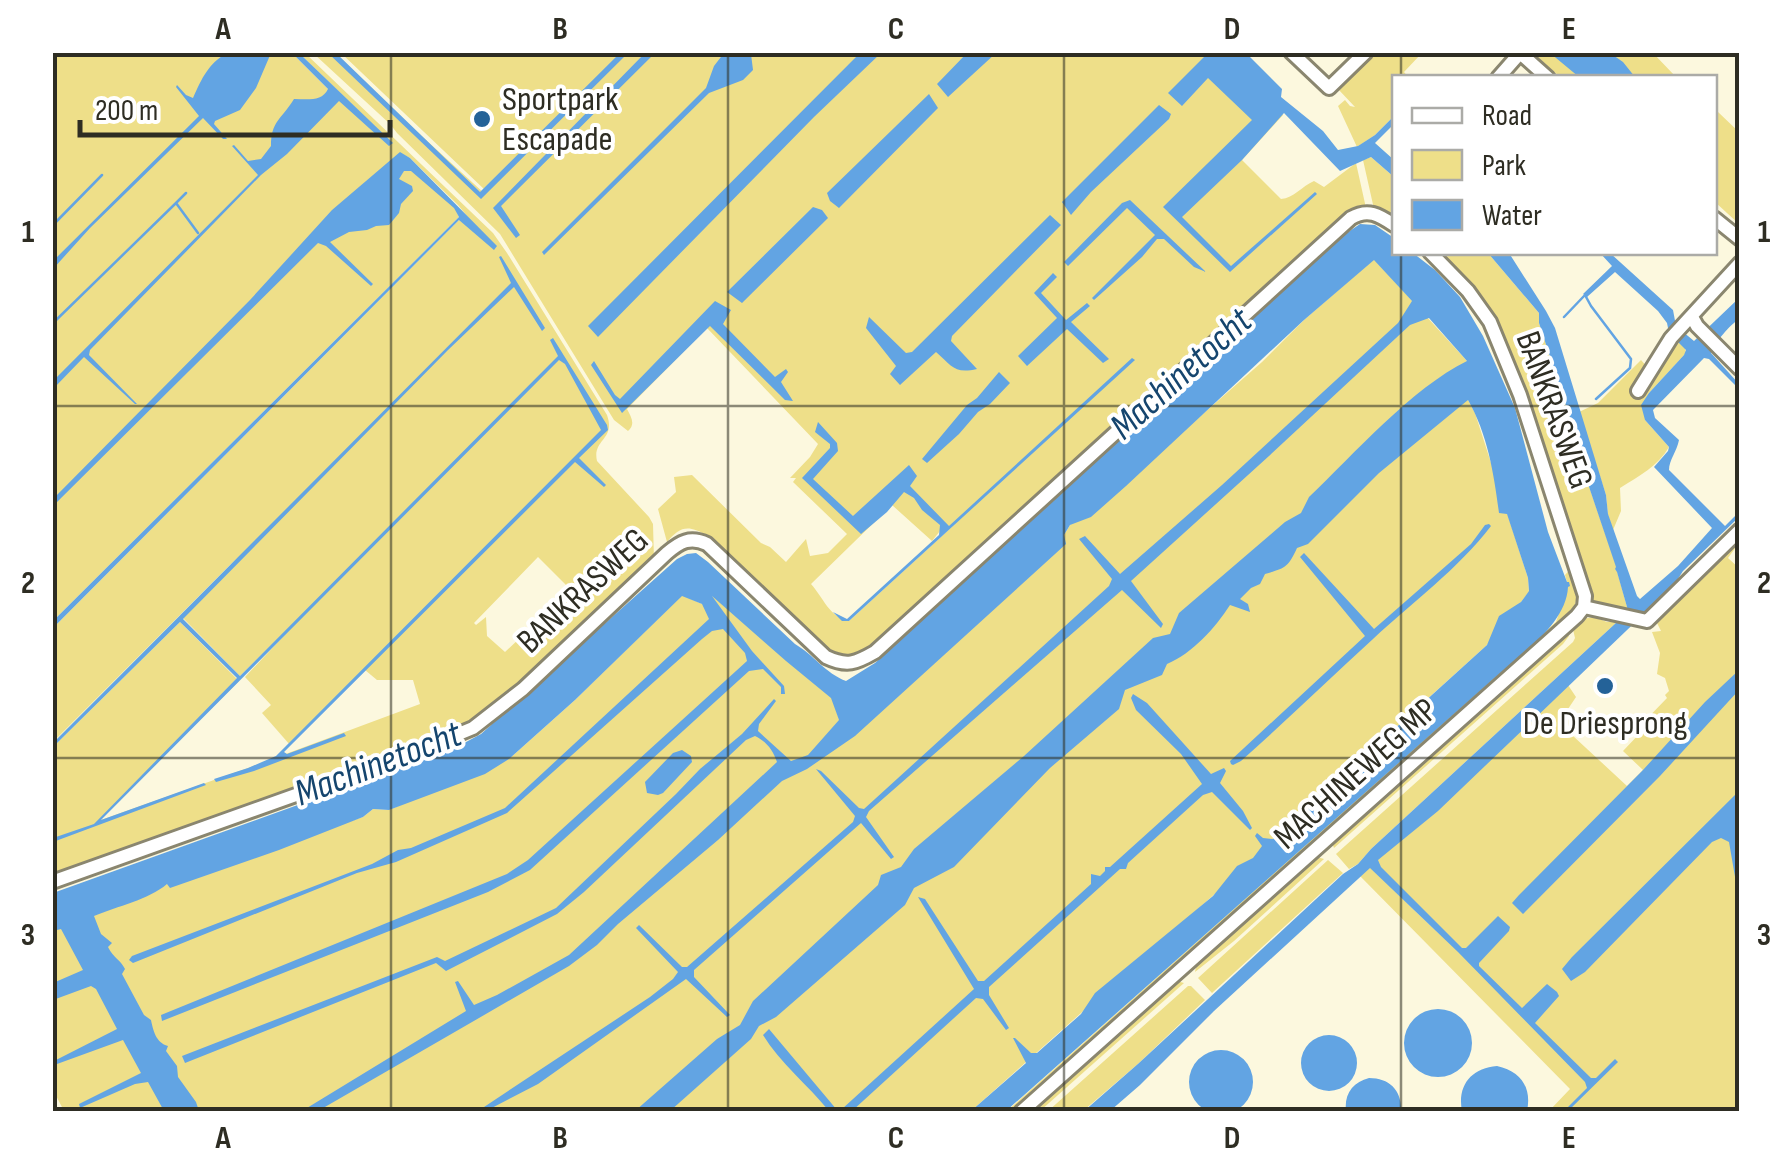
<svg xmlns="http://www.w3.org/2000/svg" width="1792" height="1164" font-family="'Sofia Sans Condensed',sans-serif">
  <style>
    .green { fill: #eedf89; fill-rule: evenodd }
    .water { fill: #62a4e3 }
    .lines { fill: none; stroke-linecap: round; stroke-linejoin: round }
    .stream { stroke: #62a4e3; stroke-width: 2.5 }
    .minor-casing { stroke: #8a866f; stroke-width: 18 }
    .minor { stroke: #fff; stroke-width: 12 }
    .grid { fill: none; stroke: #2e2d23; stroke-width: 2.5; stroke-opacity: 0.55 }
    .poi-dot { fill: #246298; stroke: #fff; stroke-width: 4 }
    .labels { text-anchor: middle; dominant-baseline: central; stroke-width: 8; stroke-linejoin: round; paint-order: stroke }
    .poi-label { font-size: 35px; fill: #2e2d23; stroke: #fff; text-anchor: start }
    .street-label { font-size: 35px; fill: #2e2d23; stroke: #fff }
    .water-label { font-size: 38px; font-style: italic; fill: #15456e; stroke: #fff }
    .neatline { fill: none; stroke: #2e2d23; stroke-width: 4 }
    .grid-label { font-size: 32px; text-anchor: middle; font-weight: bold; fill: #2e2d23 }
  </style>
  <rect width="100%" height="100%" fill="#fcf8de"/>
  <!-- green -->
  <path class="green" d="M 52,53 L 292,53 L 328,89 L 392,143 L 299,53 L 305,53 L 493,233 L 507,253 L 607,415 C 616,440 592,439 597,461 L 649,517 L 653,524 L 654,560 L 530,676 L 483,717 L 445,736 L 53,878 L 53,747 L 180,622 L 239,681 L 98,821 L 248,768 L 420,704 L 413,680 L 377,680 L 365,670 L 290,745 L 262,713 L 271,705 L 245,677 L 330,587 L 240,676 L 183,618 L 268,531 L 231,564 L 53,742 L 53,628 L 460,219 L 494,249 L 458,205 L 410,158 L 402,154 L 455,208 L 459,217 L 53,621 ZM 538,557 L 571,590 L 505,652 L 487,636 L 486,617 L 476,625 L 474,623 Z
    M 313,53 L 331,53 L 485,194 L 485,190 L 341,53 L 1221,53 L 1283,115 L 1242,160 L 1281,199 C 1294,198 1302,186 1314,181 L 1324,187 L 1356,163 L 1366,208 L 1359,208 L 1348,214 L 863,655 L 840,658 L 824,650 L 706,535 C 688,524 679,527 667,542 L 658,509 L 676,492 L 674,477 L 692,475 L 761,543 L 770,547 L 786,562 L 806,539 L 810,556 L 828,553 L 847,534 L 793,482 L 796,478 L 790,478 L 810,457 L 818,444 L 707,328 L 627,409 C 631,417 636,424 628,431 L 614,420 L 500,234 L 397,133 L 390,124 ZM 892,505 L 932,541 L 940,531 L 955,524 L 849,621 C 829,617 823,597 811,584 Z
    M 1370,53 L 1421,54 L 1404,72 L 1408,77 L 1401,77 L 1397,74 L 1394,78 L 1394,116 L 1375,135 L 1357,147 L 1338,106 L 1345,100 L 1350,106 L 1355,107 L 1338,89 L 1353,75 L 1351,71 Z
    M 1533,53 L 1653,53 L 1676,77 L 1560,77 Z
    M 1718,112 L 1739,132 L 1739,224 L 1715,202 L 1714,113 Z
    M 1371,157 L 1394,177 L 1394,220 L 1374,209 L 1363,160 Z
    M 1436,253 L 1488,253 L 1539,313 L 1539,323 L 1583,458 L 1582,466 L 1617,568 L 1615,569 L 1617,571 L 1629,614 L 1600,608 L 1589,596 L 1516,368 L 1495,319 L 1487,305 L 1463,276 Z
    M 1374,259 L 1467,361 L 1468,400 L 1475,413 L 1528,578 L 1529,592 L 1487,645 L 1384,738 L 1273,842 L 971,1111 L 66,1111 L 63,1109 L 53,1090 L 52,931 L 164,885 L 363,817 L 373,809 L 389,810 L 509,759 L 575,700 L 682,595 L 702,604 L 713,596 L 832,698 L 839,719 L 1064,535 L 1070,525 L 1196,420 L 1262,362 L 1304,320 Z
    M 1680,342 L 1685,347 L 1686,353 L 1649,393 L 1645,420 L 1669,447 C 1658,466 1639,476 1620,488 L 1621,511 L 1613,530 L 1608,515 L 1606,495 L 1579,412 L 1598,403 L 1641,360 L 1648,368 L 1649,376 L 1673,347 Z
    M 1739,538 L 1739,543 L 1728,558 L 1740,569 L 1739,1111 L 1549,1111 L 1570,1089 L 1360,876 L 1370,867 L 1439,934 L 1372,864 L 1568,685 L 1576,697 L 1566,712 L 1578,729 L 1572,735 L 1627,786 L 1643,770 L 1623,751 L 1641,732 L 1638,728 L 1667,698 L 1665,695 L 1669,691 L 1665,678 L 1657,674 L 1660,653 L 1652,632 L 1661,631 L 1657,623 Z
    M 1572,567 C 1576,585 1581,598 1570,615 L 1016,1111 L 1006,1112 L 1556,622 L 1568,586 L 1565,575 Z
    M 1594,617 L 1607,622 L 1617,622 L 1371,849 L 1358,864 L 1349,869 L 1336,854 L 1573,642 L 1575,638 L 1572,625 L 1582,619 Z
    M 1566,630 L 1569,636 L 1563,644 L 1334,848 L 1331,840 Z
    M 1317,857 L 1324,859 L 1234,941 L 1195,972 L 1197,961 L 1288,879 Z
    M 1328,860 L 1343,873 L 1212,993 L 1198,978 Z
    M 1177,981 L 1184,983 L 1040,1111 L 1028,1112 Z
    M 1188,986 L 1191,986 L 1205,1000 L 1139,1063 L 1083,1111 L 1047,1112 Z"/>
  <!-- water -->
  <path class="water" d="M 227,53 L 271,53 L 256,88 L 240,110 L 215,121 L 214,124 L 227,139 L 223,139 L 203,118 L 90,228 L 53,269 L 53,261 L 199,116 L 176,87 L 177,85 L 186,95 L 193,98 C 202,78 208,64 227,53 Z
    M 292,53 L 299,53 L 393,143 L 389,146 L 339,101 L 287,154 L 261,175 L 90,350 L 89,355 L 137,404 L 135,404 L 84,357 L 53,389 L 53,381 L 258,175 L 232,146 L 234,145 L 248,161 L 261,159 L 271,146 C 271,121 281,120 294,99 C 307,99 322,102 328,89 Z
    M 328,53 L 336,53 L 480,192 L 620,53 L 628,53 L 481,199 Z
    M 645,53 L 655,53 L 501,206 L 520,235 L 516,238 L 493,208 Z
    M 724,53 L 759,53 L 751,54 L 753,70 L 743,80 L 709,93 L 544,255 L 542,252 L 706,88 L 714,66 Z
    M 860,53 L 881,53 L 814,117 L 598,337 L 588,326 Z
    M 967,53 L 996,53 L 948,97 L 937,84 Z
    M 1208,53 L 1246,53 L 1282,89 L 1281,97 L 1323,131 L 1338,150 L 1358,146 L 1375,135 L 1394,116 L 1394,124 L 1375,143 L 1394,160 L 1394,177 L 1371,157 L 1340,171 L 1284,113 L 1242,160 L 1182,217 L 1231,266 L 1315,192 L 1317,194 L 1230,272 L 1163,207 L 1252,120 L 1208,78 L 1182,106 L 1168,93 Z
    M 1550,53 L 1610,53 L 1623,62 L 1635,77 L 1579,77 Z
    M 929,94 L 938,108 L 839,208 L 830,201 L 827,193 Z
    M 1159,105 L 1171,114 L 1169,119 L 1091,192 L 1071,215 L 1062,202 Z
    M 400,152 L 410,158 L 497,246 L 494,250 L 459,220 L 53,628 L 53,621 L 459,217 L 454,208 L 411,171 L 404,171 L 399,179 L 412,186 L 413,191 L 401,204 L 399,213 L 389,225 L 376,226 L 367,230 L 349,232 L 330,242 L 373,284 L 371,286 L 326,246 L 318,243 L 53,506 L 53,499 L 250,300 L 332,210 Z
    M 1130,200 L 1206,272 L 1194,267 L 1164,239 L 1157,239 L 1142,257 L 1094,300 L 1092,298 L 1155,235 L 1127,208 L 1068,266 L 1064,262 L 1122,203 Z
    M 813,207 L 822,210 L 828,218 L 742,303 L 727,292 Z
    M 1050,215 L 1061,225 L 952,336 L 951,341 L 977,369 C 954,374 952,366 936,352 L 900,385 L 890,374 L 896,366 L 866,328 L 869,317 L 906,353 L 912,352 Z
    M 1360,224 L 1375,225 L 1394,238 L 1394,252 L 1413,253 L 1435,270 L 1460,297 L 1483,336 L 1515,408 L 1548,532 L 1567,582 L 1569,582 L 1570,586 L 1568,587 C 1566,626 1517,657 1489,683 L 1006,1111 L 971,1111 L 1026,1063 L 1013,1038 L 1015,1038 L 1031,1053 L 1037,1053 L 1081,1014 L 1095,993 L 1213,896 L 1237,866 L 1253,858 L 1262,846 L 1255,836 L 1257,833 L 1263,838 L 1273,839 L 1487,645 L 1499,616 L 1521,602 L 1529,591 L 1528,578 L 1507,514 L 1499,513 C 1494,475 1488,435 1468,400 L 1379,473 L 1308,544 L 1297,548 C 1288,568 1285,568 1265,574 L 1260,584 L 1251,588 L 1240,599 L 1248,604 L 1250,612 L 1230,605 C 1215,628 1193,653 1167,664 L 1162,675 L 1125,690 L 1119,709 L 1050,768 L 954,867 L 914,888 L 905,905 L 776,1017 L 759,1026 L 751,1039 L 670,1111 L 635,1111 L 717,1039 L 740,1025 L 753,1001 L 878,885 L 881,875 L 901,867 L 914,849 L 1024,756 L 1153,638 L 1170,634 L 1179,613 L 1285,522 L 1301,513 L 1309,497 C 1354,454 1412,388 1467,361 L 1429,318 L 1410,325 L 1269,456 L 1131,581 L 1163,624 L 1161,628 L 1122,590 L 869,811 L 866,817 L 894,857 L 891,859 L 861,823 L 694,970 L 694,977 L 730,1015 L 727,1017 L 686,979 L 538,1084 L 486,1111 L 478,1111 L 650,997 L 673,979 L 678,972 L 636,928 L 639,925 L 682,967 L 687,967 L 853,822 L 855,816 L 816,769 L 821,771 L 859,808 L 864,809 L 1109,586 L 1112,579 L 1079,539 L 1085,536 L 1120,574 L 1222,485 L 1398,323 L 1412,301 L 1374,260 L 1304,320 L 1126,486 L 1091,517 L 1070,525 L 1064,535 L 1066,544 L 855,736 L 807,769 L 782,781 L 718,840 L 618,924 L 597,945 L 569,966 L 318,1111 L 302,1111 L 466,1011 L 455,982 L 458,981 L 474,1005 L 497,995 L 569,955 L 777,762 C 773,750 767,742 755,736 L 746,740 L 584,892 L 557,914 L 446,971 L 436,963 L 185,1063 L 182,1056 L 437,957 L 445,961 L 556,908 L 676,794 L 700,769 L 742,734 L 774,699 L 776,701 L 759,724 L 758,731 L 791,761 L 808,755 L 839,720 L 831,698 L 786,661 L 712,596 L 752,651 L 784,686 L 785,694 L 781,694 L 781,687 L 763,669 L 749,671 L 530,870 L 488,892 L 162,1021 L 161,1015 L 507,874 L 528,860 L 747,661 L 745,653 L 723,629 L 712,631 L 702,639 L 507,813 L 396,862 L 357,873 L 133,963 L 129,960 L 132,956 L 372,864 L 398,850 L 411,848 L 505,808 L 709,619 L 702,604 L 682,596 L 575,700 L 509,759 L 485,774 L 389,810 L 373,809 L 363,817 L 279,850 L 170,888 L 167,884 C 148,900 118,906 94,916 L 101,934 L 112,943 L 108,947 C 114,959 120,959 125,969 L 122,974 L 144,1015 L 151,1020 C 153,1030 156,1043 168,1046 L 166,1051 L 177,1066 L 178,1077 L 196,1102 L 199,1111 L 164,1111 L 148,1082 L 135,1084 L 80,1108 L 79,1104 L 141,1073 L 123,1040 L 57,1064 L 56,1060 L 117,1029 L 96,989 L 91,986 L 53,1000 L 53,983 L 83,970 L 61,929 L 53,931 L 53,893 L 453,749 L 481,734 L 677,559 L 687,554 L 696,553 L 708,562 L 795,644 C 814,655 825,673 846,681 L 875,663 L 919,623 L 1338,239 Z
    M 1488,253 L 1509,253 L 1546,311 L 1555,328 L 1606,495 L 1608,514 L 1637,596 L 1640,599 L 1678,566 L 1712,528 L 1654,467 L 1668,451 L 1669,447 L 1645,420 L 1641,405 L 1649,393 L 1684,355 L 1686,350 L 1669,333 L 1667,323 L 1658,311 L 1615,272 L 1587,297 L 1583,294 L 1612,266 L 1600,253 L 1610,253 L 1673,310 L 1676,326 L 1694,341 L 1739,298 L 1739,319 C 1730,325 1715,342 1711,353 L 1739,384 L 1739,389 L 1709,359 L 1704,358 L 1653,410 L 1655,418 L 1679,440 C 1677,451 1669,460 1669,470 L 1725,526 L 1739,512 L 1739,517 L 1683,571 L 1674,585 L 1438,811 L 1378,860 L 1381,867 L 1462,948 L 1466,948 L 1498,916 L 1510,927 L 1509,931 L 1479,963 L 1479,966 L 1522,1008 L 1547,984 L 1557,992 L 1559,996 L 1535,1023 L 1591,1078 L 1596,1078 L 1615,1059 L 1618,1062 L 1568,1111 L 1564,1111 L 1587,1088 L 1585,1082 L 1458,952 L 1370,868 L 1214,1011 L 1140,1085 L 1110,1111 L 1083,1112 L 1139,1063 L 1343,874 L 1358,864 L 1371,849 L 1617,622 L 1629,614 L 1617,572 L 1615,569 L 1616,567 L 1582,466 L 1583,458 L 1539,323 L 1539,313 Z
    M 501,256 L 545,328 L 542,331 L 514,287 L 448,350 L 183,619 L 240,676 L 558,356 L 550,340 L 553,338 L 607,425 L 608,430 L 579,458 L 606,485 L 604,487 L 575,462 L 284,752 L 287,754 L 344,733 L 346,736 L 254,771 L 216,782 L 214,779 L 248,768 L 276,756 L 601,430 L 565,364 L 559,360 L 101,820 L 204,783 L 206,785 L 53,842 L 53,838 L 94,824 L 237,678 L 180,622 L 53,747 L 53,743 L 511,283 L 499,257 Z
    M 1053,273 L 1057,277 L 1041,293 L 1066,320 L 1087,303 L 1090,306 L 1071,322 L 1109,359 L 1103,363 L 1067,329 L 1027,366 L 1018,356 L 1057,318 L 1034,293 Z
    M 715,301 L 731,310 L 723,324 L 775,377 L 786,369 L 788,372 L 781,382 L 793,401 L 785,400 L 710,326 L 622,413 L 591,365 L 594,361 L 615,395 L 620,399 Z
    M 1132,358 L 1135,360 L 849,621 L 842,621 L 833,612 L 847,619 L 939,535 L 940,525 L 922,510 L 914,498 L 904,492 L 887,512 L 861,534 L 802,478 L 830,448 L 830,444 L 815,432 L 818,422 L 837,443 L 838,451 L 813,479 L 853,516 L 909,465 L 917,476 L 910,486 L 949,526 Z
    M 999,372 L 1010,383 L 990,404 L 978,412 L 959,434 L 927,463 L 922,459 L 967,405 L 977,398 Z
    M 1489,524 L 1491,526 C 1458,569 1413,602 1373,639 C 1329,679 1286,721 1241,761 L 1233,765 L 1231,764 L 1230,761 L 1365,636 L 1300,557 L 1304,553 L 1374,629 L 1471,544 L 1485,525 Z
    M 1739,670 L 1739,690 L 1660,776 L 1523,914 L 1512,903 L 1519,895 L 1643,770 L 1705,702 Z
    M 1133,694 L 1147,703 L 1211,774 L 1224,768 L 1226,771 L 1220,783 L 1243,811 L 1252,828 L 1250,830 L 1212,792 L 1203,795 L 1128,863 L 1126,869 L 1120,869 L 989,987 L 989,995 L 1009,1028 L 1006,1030 L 983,999 L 976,998 L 852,1111 L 829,1111 C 808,1085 780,1063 763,1035 L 769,1029 L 837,1110 L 842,1109 L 974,989 L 918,897 L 925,899 L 978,981 L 984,981 L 1091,884 L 1091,874 L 1100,876 L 1105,871 L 1105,867 L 1110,867 L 1202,784 L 1181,754 L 1136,710 L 1131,698 Z
    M 682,750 L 691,756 L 692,762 L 663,793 L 658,795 L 647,793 L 645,782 L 673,753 Z
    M 1739,791 L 1739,900 L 1729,842 L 1721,838 L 1712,842 L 1585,972 L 1571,981 L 1562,969 L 1572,957 Z
    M1404 1043a34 34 0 1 1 68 0a34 34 0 1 1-68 0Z
    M1301 1063a28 28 0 1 1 56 0a28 28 0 1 1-56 0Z
    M1189 1082a32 32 0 1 1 64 0a32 32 0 1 1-64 0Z
    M 1497,1066 C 1521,1071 1532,1088 1527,1111 L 1462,1111 C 1457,1086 1471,1068 1497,1066 Z
    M 1369,1078 C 1390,1078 1402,1091 1401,1111 L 1346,1111 C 1344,1094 1353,1082 1369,1078 Z"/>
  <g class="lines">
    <!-- stream -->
    <path class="stream" d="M 186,193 L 176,203 L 198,233
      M 52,226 L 102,175
      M 1564,317 L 1585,295 L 1591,306 L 1631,359 L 1630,368 L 1596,399
      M 52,324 L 176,203"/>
    <!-- minor casing -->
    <g class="minor-casing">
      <path id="minor" d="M 1291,52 L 1329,88 L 1366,52
        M 1519,52 L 1548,78
        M 1498,78 L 1520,53
        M 1714,218 L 1740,239
        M 1430,252 L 1468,291 L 1490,322 L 1520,395 L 1585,596 L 1584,607
        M 1692,317 L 1697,326 L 1740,369
        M 1638,391 L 1671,338 L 1740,263
        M 1584,607 L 1647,621 L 1740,530
        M 52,882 L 408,755 L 473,728 L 523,689 L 667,553 C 680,542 690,536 707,544 L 826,657 C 847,667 856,663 875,652 L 1351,218 C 1368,208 1379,215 1394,225
        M 1021,1112 L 1577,616 L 1584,607"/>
    </g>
    <!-- minor -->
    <use href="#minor" class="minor"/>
  </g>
  <!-- grid -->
  <path class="grid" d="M 391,52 L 391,1112M 728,52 L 728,1112M 1064,52 L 1064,1112M 1401,52 L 1401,78M 1401,252 L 1401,1112M 52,406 L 1740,406M 52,758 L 1740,758"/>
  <!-- markers -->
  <g class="poi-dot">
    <circle cx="482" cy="119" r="10"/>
    <circle cx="1605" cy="686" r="10"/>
  </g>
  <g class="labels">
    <!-- poi labels -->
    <g class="poi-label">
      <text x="502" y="99">Sportpark<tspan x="502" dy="40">Escapade</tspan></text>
      <text x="1605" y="723" text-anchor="middle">De Driesprong</text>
    </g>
    <!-- street labels -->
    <g class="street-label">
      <text transform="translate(1554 410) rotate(70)">BANKRASWEG</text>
      <text transform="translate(583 591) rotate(-43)">BANKRASWEG</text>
      <text transform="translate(1356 774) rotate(-42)">MACHINEWEG MP</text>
    </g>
    <!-- water labels -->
    <g class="water-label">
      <text transform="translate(1181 374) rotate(-42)">Machinetocht</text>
      <text transform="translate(378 764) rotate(-21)">Machinetocht</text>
    </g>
  </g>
  <!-- border -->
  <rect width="1792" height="1164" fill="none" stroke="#ffffff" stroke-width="110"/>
  <!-- legend -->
  <rect x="1392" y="75" width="325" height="180" fill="#ffffff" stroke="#ababa7" stroke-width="2.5"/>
  <rect x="1412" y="108" width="50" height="15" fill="#ffffff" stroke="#ababa7" stroke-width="2.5"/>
  <text x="1482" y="125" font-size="30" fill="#2e2d23">Road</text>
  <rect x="1412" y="150" width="50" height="30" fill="#eedf89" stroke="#ababa7" stroke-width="2.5"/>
  <text x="1482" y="175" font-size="30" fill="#2e2d23">Park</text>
  <rect x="1412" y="200" width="50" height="30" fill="#62a4e3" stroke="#ababa7" stroke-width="2.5"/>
  <text x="1482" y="225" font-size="30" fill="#2e2d23">Water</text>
  <!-- scale -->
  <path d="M80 120v15h310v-15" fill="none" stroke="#2e2d23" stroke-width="5"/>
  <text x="95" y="120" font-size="30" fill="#2e2d23" stroke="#ffffff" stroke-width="8" paint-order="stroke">200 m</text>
  <rect x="55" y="55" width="1682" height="1054" class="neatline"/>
  <g class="grid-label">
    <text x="223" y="39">A</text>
    <text x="560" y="39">B</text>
    <text x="896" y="39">C</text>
    <text x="1232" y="39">D</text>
    <text x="1569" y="39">E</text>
    <text x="28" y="242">1</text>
    <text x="1764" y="242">1</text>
    <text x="28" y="593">2</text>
    <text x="1764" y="593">2</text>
    <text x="28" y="945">3</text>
    <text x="1764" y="945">3</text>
    <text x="223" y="1148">A</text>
    <text x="560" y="1148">B</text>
    <text x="896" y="1148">C</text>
    <text x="1232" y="1148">D</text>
    <text x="1569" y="1148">E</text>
  </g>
</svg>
